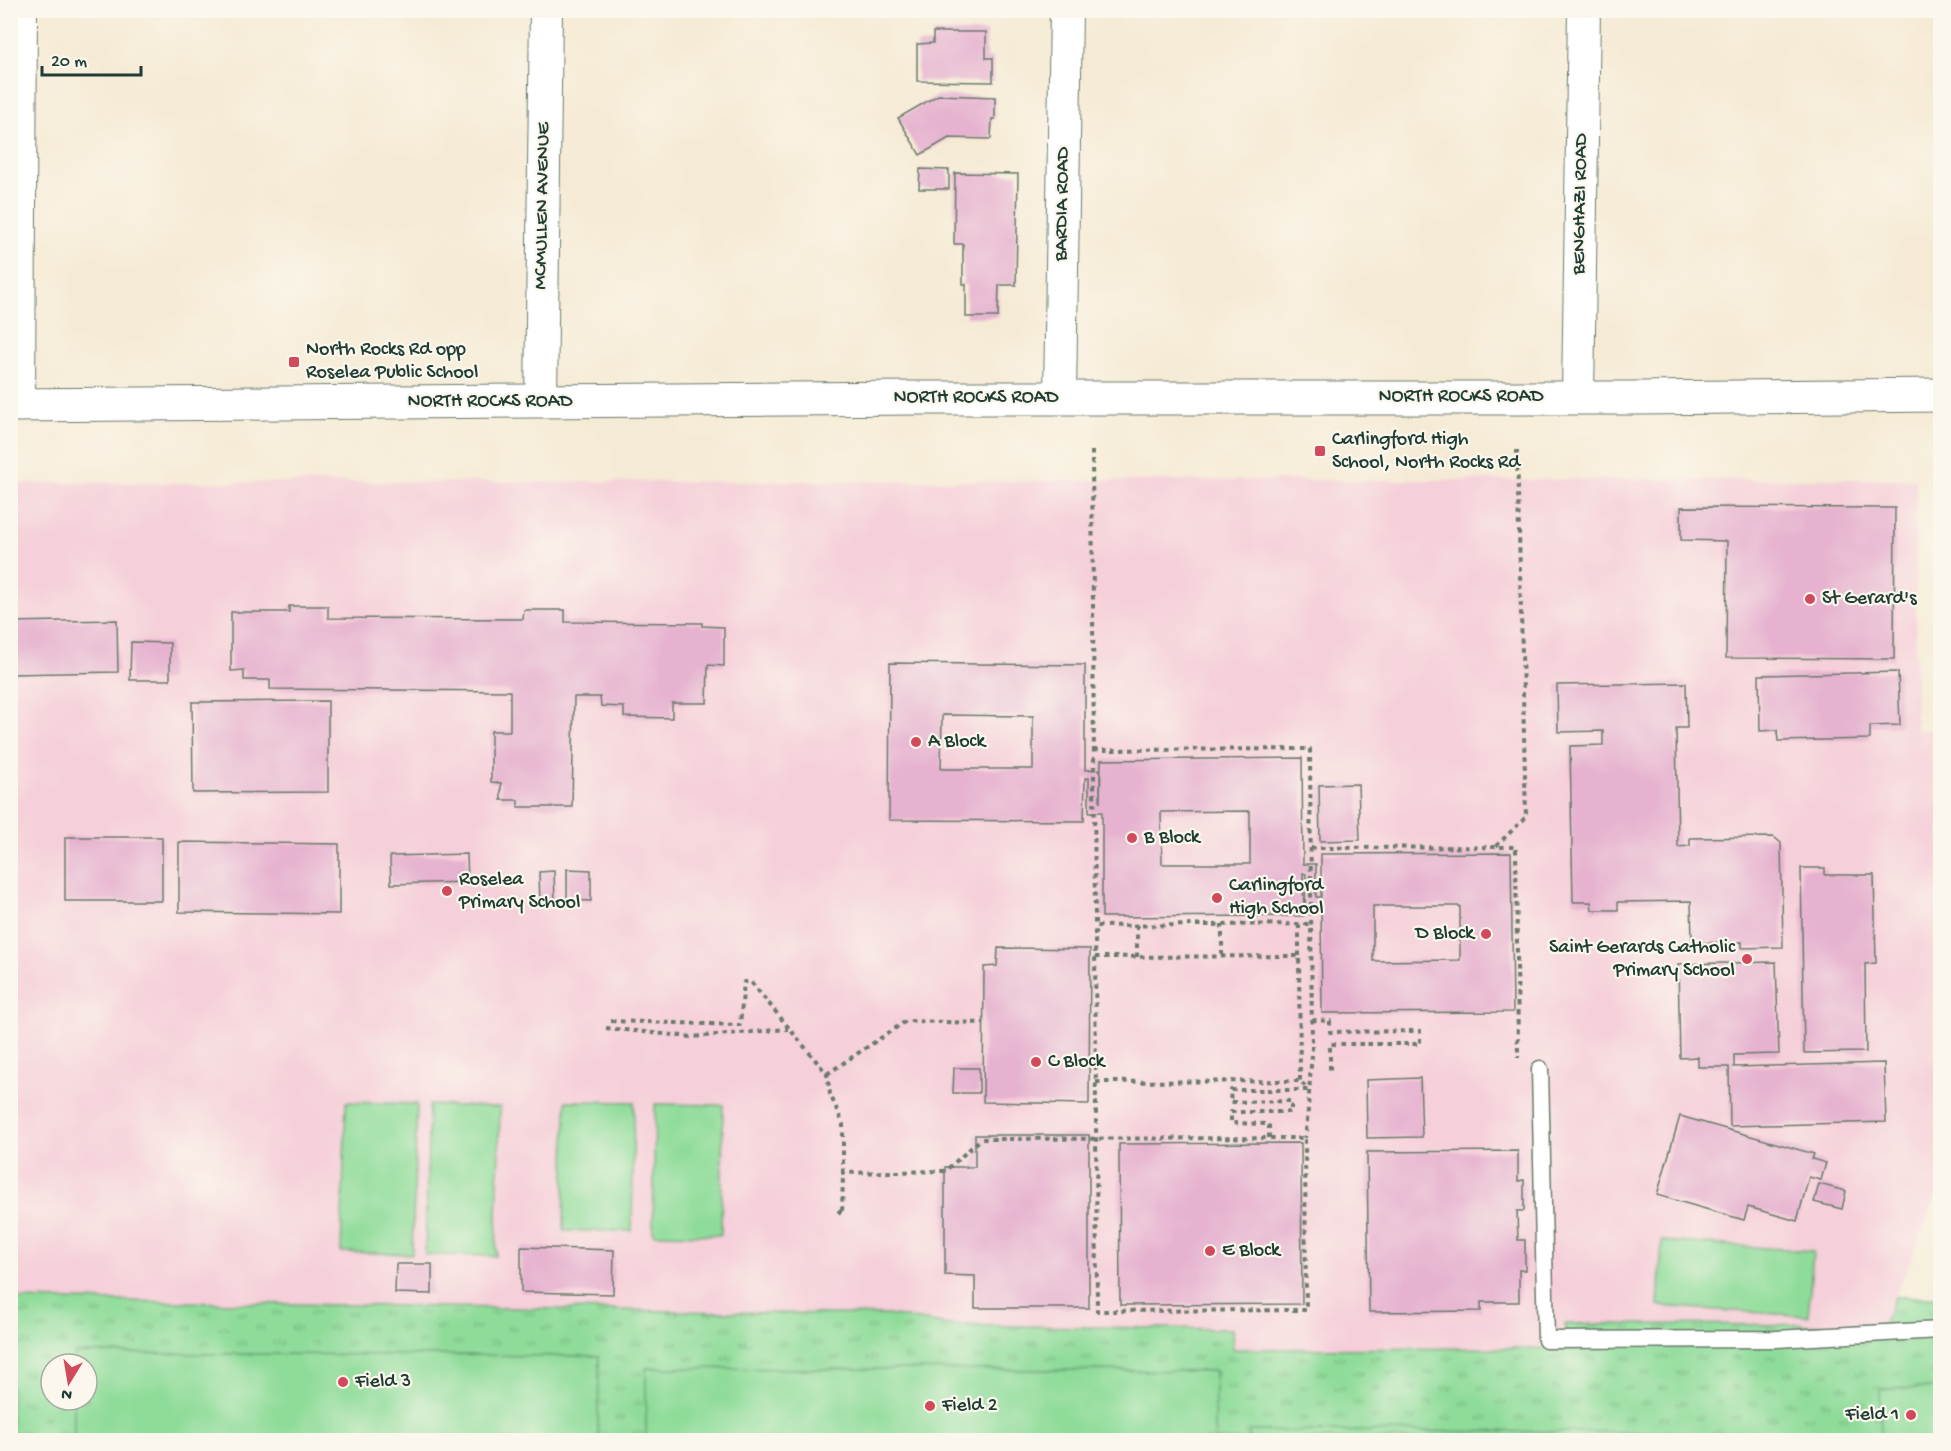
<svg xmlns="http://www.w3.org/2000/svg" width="1951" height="1451" font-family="'Gochi Hand',sans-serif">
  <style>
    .built { fill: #f5cfd9 }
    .grass { fill: url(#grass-tufts); stroke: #578c67; stroke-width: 1.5; fill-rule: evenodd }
    .pitch { fill: #8fdc9a; stroke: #578c67; stroke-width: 1.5 }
    .building { fill: #e6b2cf; fill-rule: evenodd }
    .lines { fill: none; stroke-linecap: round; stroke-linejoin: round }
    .service-casing { stroke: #6a7a6c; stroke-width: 19 }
    .minor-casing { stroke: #6a7a6c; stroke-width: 34 }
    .tertiary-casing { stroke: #6a7a6c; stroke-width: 35 }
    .path { stroke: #6a7a6c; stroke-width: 4; stroke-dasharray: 4.5 4.5; stroke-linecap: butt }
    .service { stroke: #fff; stroke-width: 16 }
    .minor { stroke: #fff; stroke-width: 32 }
    .tertiary { stroke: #fff; stroke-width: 33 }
    .poi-dot { fill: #d1495b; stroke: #fbf7ec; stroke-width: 2 }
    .labels { text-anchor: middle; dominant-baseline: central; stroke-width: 4.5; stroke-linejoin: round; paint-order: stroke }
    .street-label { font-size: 20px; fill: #1f3d34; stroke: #fbf7ec }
    .poi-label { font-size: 20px; fill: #1f3d34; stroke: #fbf7ec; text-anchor: start }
  </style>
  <defs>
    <pattern id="grass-tufts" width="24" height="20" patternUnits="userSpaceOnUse" patternTransform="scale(1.5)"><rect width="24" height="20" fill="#8fdc9a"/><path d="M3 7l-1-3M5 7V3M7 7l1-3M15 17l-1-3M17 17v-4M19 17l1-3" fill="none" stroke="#74b47e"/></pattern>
  </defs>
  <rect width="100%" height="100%" fill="#fbf7ec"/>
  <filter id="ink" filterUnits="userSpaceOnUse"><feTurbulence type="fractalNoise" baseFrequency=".0167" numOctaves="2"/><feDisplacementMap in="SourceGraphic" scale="12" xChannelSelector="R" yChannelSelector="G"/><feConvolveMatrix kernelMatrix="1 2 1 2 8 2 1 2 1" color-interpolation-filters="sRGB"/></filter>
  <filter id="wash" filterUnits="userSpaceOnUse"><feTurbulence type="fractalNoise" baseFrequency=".008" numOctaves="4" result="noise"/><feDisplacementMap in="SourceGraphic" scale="24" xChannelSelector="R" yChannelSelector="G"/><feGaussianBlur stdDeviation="1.35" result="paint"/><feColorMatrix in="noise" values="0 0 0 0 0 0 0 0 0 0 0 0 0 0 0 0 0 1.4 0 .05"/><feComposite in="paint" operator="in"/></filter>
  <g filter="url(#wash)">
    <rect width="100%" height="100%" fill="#f5ead4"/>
    <!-- built -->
    <path class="built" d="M 1916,479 L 1916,730 L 1940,730 L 1940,1187 L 1884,1325 L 1566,1324 L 1566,1348 L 1233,1349 L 1232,1329 L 949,1325 L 888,1315 L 11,1299 L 11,483 Z"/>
    <!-- grass -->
    <path class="grass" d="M 1895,1297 L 1940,1297 L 1940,1440 L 11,1440 L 11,1299 L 888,1315 L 949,1325 L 1232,1329 L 1233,1349 L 1565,1348 L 1565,1324 L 1883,1325 ZM 51,1364 L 87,1364 L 87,1400 L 51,1400 Z"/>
    <!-- pitch -->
    <path class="pitch" d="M 566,1101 L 634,1102 L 632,1231 L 564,1231 Z
      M 346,1102 L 417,1104 L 412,1254 L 341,1252 Z
      M 655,1104 L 723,1105 L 721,1235 L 653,1234 Z
      M 429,1105 L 500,1107 L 496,1256 L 425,1255 Z
      M 1662,1241 L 1813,1251 L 1808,1316 L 1658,1306 Z
      M 75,1353 L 599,1356 L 598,1440 L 74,1440 L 74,1400 L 87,1400 L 87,1364 L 74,1364 Z
      M 646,1368 L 1215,1371 L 1214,1440 L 646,1440 Z
      M 1940,1388 L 1940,1440 L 1881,1440 L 1880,1389 Z
      M 1249,1431 L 1680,1432 L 1680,1440 L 1249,1440 Z"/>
    <g id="blocks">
      <!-- building -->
      <path class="building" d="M 933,32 L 986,32 L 986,58 L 993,58 L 993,82 L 917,81 L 917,44 L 933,43 Z
        M 938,95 L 995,97 L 995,119 L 992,119 L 991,139 L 949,138 L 920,155 L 898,118 Z
        M 920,169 L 949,170 L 949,189 L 919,189 Z
        M 955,173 L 1018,174 L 1016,285 L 999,285 L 998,317 L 966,317 L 966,284 L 963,284 L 963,244 L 954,244 Z
        M 1681,507 L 1895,508 L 1894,659 L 1726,658 L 1727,541 L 1681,540 Z
        M 289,606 L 328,606 L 328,618 L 523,619 L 524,610 L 565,610 L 565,622 L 702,623 L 702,626 L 724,627 L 724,666 L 708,665 L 707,703 L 672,703 L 672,718 L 624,717 L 624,707 L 601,706 L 600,697 L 574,697 L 572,807 L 518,807 L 518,800 L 501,800 L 501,783 L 491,782 L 491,731 L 510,731 L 510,691 L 270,689 L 270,680 L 244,680 L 244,670 L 231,671 L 231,612 L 289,612 Z
        M 117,620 L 118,672 L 10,674 L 10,622 Z
        M 131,642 L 170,643 L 170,680 L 130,680 Z
        M 890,663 L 1085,665 L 1085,770 L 1100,769 L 1100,803 L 1101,760 L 1302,758 L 1303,864 L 1316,864 L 1316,897 L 1321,897 L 1321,854 L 1511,853 L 1513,1012 L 1322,1013 L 1321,908 L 1305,908 L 1306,874 L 1303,873 L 1304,916 L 1102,917 L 1102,812 L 1089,812 L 1089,778 L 1085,778 L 1084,821 L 889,820 ZM 942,715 L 1033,716 L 1033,769 L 941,769 ZM 1250,811 L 1250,864 L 1162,864 L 1161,812 ZM 1373,906 L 1460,906 L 1460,960 L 1373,961 Z
        M 1898,672 L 1900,725 L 1870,726 L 1870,739 L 1778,741 L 1777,730 L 1760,731 L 1759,675 Z
        M 1686,683 L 1687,728 L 1676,728 L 1678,847 L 1690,846 L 1690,838 L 1774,837 L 1781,843 L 1783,947 L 1742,948 L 1742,942 L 1692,943 L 1691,901 L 1618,902 L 1618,910 L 1592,910 L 1591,902 L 1573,902 L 1570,746 L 1603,745 L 1603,731 L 1558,732 L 1557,685 Z
        M 328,701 L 328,792 L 193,793 L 192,702 Z
        M 1358,784 L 1360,840 L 1320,841 L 1319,785 Z
        M 65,837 L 162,837 L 162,901 L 65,901 Z
        M 179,842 L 339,844 L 339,914 L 179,912 Z
        M 467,854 L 468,882 L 391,884 L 390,856 Z
        M 1801,868 L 1825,868 L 1825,875 L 1874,875 L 1876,963 L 1865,964 L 1866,1052 L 1804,1053 Z
        M 567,869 L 591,870 L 591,901 L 567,900 Z
        M 554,871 L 555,902 L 540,903 L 539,872 Z
        M 998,948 L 1090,949 L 1089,1104 L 983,1102 L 984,967 L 997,966 Z
        M 1776,962 L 1779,1054 L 1734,1055 L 1734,1067 L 1884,1063 L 1886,1122 L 1730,1126 L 1729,1067 L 1698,1067 L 1698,1057 L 1680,1058 L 1678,964 Z
        M 954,1068 L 979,1068 L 979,1093 L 953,1093 Z
        M 1420,1078 L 1422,1137 L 1367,1138 L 1366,1080 Z
        M 1680,1116 L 1814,1154 L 1812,1159 L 1826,1163 L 1821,1180 L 1809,1177 L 1797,1221 L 1748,1207 L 1744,1220 L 1657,1195 Z
        M 975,1135 L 1089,1135 L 1089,1308 L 975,1308 L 975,1276 L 945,1275 L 945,1167 L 975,1167 Z
        M 1301,1143 L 1302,1304 L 1120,1305 L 1119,1144 Z
        M 1518,1151 L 1518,1181 L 1524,1180 L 1524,1211 L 1517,1211 L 1518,1240 L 1525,1240 L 1525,1270 L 1519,1270 L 1519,1302 L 1481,1302 L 1481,1311 L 1369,1312 L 1367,1152 Z
        M 1819,1184 L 1846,1191 L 1842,1209 L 1814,1202 Z
        M 521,1247 L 614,1250 L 613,1294 L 521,1292 Z
        M 396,1264 L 432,1264 L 432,1294 L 395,1293 Z"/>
    </g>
  </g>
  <g filter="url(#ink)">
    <use href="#blocks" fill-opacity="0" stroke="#6a7a6c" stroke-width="1.5"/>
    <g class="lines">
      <!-- service casing -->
      <g class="service-casing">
        <path id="service" d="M 1540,1069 L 1546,1340 L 1776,1339 L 1940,1330"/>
      </g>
      <!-- minor casing -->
      <g class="minor-casing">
        <path id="minor" d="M 1578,396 L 1584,10
          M 1060,398 L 1066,10
          M 541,401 L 546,10
          M 19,405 L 21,10"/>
      </g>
      <!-- tertiary casing -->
      <g class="tertiary-casing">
        <path id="tertiary" d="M 10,405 L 917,398 L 1637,398 L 1940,395"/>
      </g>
      <!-- path -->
      <path class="path" d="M 1092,451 L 1095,926 L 1311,924
        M 1094,750 L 1310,749 L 1312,1055 C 1309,1083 1309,1110 1305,1138
        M 1496,846 L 1526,817 L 1517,450
        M 1311,848 L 1516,847 L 1518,1058
        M 1222,924 L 1222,956
        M 1299,956 L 1299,924
        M 1095,957 L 1299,956 L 1300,1081
        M 1137,957 L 1137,925
        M 1312,1020 L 1330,1021 L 1330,1032 L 1420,1031 L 1420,1044 L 1330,1044 L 1330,1073
        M 611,1021 L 740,1025 L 744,982 L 751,982 L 827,1074 L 830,1094 L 843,1124 L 843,1173
        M 606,1028 L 692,1037 L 788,1029
        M 827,1074 L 906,1021 L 983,1023
        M 1096,1082 L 1300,1081 L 1308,1089
        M 1269,1138 L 1269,1124 L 1231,1123 L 1231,1112 L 1291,1112 L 1291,1101 L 1230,1102 L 1231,1090 L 1309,1090
        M 838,1210 L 842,1214 L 843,1173 L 945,1171 L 981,1139 L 1305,1138 L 1306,1310 L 1097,1311 L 1095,926"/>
      <!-- service -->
      <use href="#service" class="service"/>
      <!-- minor -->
      <use href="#minor" class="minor"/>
      <!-- tertiary -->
      <use href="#tertiary" class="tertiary"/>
    </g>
  </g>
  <!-- markers -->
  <g class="poi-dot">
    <rect x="288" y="356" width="12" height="12" rx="3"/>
    <rect x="1314" y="445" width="12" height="12" rx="3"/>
    <circle cx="1810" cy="599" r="6"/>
    <circle cx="916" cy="742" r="6"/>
    <circle cx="1132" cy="838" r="6"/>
    <circle cx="447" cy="891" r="6"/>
    <circle cx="1217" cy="898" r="6"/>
    <circle cx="1486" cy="934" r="6"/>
    <circle cx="1747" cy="959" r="6"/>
    <circle cx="1036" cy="1062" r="6"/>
    <circle cx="1210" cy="1251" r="6"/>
    <circle cx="343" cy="1382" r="6"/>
    <circle cx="930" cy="1406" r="6"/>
    <circle cx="1911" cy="1415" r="6"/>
  </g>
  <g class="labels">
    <!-- street labels -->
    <g class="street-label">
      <text transform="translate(1063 204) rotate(-89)">BARDIA ROAD</text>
      <text transform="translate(1581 204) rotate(-89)">BENGHAZI ROAD</text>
      <text transform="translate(543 206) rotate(-89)">MCMULLEN AVENUE</text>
      <text x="1461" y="397">NORTH ROCKS ROAD</text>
      <text x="976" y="398">NORTH ROCKS ROAD</text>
      <text x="490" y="402">NORTH ROCKS ROAD</text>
    </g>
    <!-- poi labels -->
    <g class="poi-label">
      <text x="306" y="350">North Rocks Rd opp<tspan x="306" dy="23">Roselea Public School</tspan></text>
      <text x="1332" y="440">Carlingford High<tspan x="1332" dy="23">School, North Rocks Rd</tspan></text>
      <text x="1822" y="599">St Gerard's</text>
      <text x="928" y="742">A Block</text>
      <text x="1144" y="838">B Block</text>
      <text x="459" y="880">Roselea<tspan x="459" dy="23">Primary School</tspan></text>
      <text x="1229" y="886">Carlingford<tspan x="1229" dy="23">High School</tspan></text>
      <text x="1474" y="934" text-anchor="end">D Block</text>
      <text x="1735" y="948" text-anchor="end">Saint Gerards Catholic<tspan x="1735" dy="23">Primary School</tspan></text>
      <text x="1048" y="1062">C Block</text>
      <text x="1222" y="1251">E Block</text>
      <text x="355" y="1382">Field 3</text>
      <text x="942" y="1406">Field 2</text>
      <text x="1899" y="1415" text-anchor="end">Field 1</text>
    </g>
  </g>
  <!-- margin -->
  <rect width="1951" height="1451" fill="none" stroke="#fbf7ec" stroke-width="36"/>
  <!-- north arrow -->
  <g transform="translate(69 1382) rotate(191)"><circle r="28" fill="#fbf7ec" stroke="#a3ada2" stroke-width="1.5"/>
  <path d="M0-4.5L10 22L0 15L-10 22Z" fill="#d1495b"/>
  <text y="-9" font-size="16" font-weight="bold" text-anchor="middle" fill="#1f3d34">N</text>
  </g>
  <!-- scale -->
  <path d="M42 66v9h99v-9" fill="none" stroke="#1f3d34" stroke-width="3"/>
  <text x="51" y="66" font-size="18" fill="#1f3d34" stroke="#fbf7ec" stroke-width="4.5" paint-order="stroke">20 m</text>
</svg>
